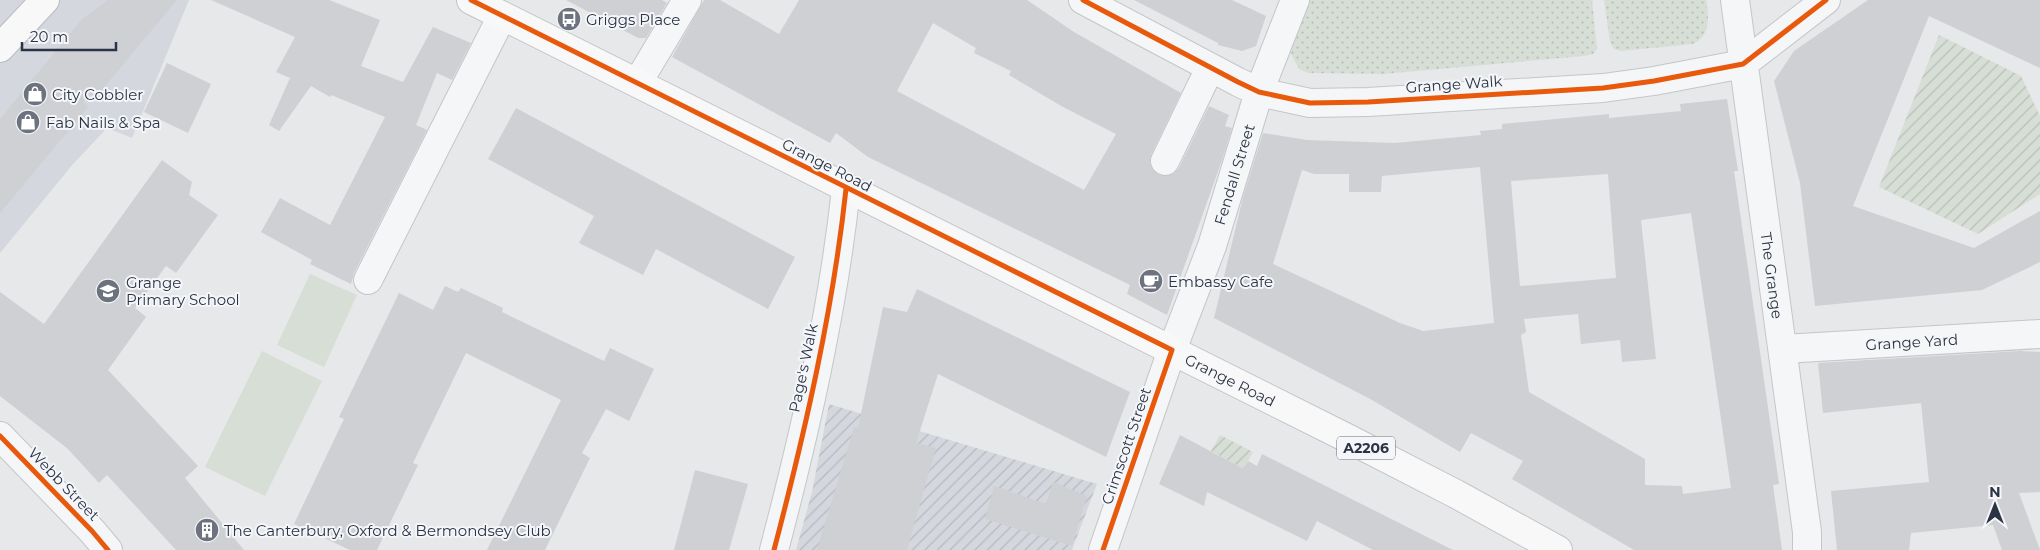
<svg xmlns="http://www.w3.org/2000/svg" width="2040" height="550" font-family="Montserrat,sans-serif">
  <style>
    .built { fill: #d4d7dd }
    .industrial { fill: url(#industrial-furrows) }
    .grass { fill: url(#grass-dots) }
    .garden { fill: url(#garden-furrows) }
    .pitch { fill: #d6ded6 }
    .building { fill: #ced0d3; fill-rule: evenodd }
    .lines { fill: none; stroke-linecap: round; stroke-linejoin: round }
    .minor-casing { stroke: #c4c6c8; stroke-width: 30 }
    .primary-casing { stroke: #c2c5c8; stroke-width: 30 }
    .trunk-casing { stroke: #b8bbbf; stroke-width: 30 }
    .minor { stroke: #f5f6f7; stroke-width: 28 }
    .primary { stroke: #f8f8f8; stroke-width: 28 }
    .trunk { stroke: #f8f8f8; stroke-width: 28 }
    .cycleway-casing { stroke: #f4f6f9; stroke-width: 8 }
    .cycleway { stroke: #e8590c; stroke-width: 5 }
    .labels { text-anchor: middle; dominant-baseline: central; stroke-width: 4; stroke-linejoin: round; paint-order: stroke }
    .shield { fill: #f4f6f9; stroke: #676e7b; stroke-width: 1 }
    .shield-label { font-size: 14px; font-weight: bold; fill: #2b3445 }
    .poi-label { font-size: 15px; fill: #2b3445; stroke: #f4f6f9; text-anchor: start }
    .street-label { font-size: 15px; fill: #2b3445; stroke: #f4f6f9 }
  </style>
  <defs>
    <pattern id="industrial-furrows" width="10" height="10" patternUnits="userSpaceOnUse" patternTransform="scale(1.25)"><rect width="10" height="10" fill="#d4d7dd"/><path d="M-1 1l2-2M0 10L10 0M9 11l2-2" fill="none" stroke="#b6b9bf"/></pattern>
    <pattern id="grass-dots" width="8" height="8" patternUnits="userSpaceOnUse" patternTransform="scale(1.25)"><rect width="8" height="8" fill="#d6ded6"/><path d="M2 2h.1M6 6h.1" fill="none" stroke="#b8bfb9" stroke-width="1.8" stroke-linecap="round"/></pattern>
    <pattern id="garden-furrows" width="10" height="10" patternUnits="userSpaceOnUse" patternTransform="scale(1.25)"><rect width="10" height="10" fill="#d6ded6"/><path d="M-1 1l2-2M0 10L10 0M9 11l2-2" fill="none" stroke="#b8bfb9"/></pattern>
  </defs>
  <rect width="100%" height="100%" fill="#e6e8ea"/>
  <!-- built -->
  <path class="built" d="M 0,0 L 189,0 L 132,138 L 107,128 L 73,164 L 0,253 Z"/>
  <!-- industrial -->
  <path class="industrial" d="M 829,404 L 1097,484 L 1072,550 L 796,550 L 812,492 Z"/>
  <!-- grass -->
  <path class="grass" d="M 1307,0 L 1592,0 L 1597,49 L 1593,54 L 1584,56 L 1383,74 L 1308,73 L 1299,69 L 1290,52 Z
    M 1604,0 L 1706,0 C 1709,17 1711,35 1693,44 L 1621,51 L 1614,49 L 1610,42 Z"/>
  <!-- garden -->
  <path class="garden" d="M 1939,35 L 2021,76 L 2040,116 L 2040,194 L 1978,234 L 1879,187 Z
    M 1220,435 L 1253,452 L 1244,469 L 1211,451 Z"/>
  <!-- pitch -->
  <path class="pitch" d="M 310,274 L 357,295 L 324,367 L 277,345 Z
    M 262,351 L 322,381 L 265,496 L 205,467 Z"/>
  <!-- building -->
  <path class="building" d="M 108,0 L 177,0 L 96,97 L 88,94 L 83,103 L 88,107 L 0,213 L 0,119 L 82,19 Z
    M 211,0 L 329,0 L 380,20 L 361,66 L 403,82 L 433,27 L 471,43 L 452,80 L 437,73 L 416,125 L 427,130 L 354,273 L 351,284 L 310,264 L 312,260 L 261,232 L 280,198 L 330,225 L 385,117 L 331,95 L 330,97 L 311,86 L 279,131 L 269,125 L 290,78 L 276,72 L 295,37 Z
    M 566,0 L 662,0 L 667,3 L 646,38 L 638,38 Z
    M 704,0 L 720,0 L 779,34 L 799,0 L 1027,0 L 1074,32 L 1181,93 L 1151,155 L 1150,163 L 1152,169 L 1159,175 L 1167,176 L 1173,174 L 1179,168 L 1209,106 L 1229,115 L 1225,126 L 1232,128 L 1222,160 L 1167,315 L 1127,294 L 1130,285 L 868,157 L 836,133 L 830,143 L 672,57 ZM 933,23 L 976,48 L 974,53 L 1011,71 L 1009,75 L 1063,107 L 1116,134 L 1084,190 L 897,91 Z
    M 1134,0 L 1232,0 L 1266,16 L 1256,46 L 1242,51 L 1218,45 L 1218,43 Z
    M 1868,0 L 2040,0 L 2040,68 L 1929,16 L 1853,206 L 1974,248 L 2040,211 L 2040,262 L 1982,290 L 1815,306 L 1800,183 L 1774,81 L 1794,51 Z
    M 167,63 L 211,84 L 188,133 L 144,112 Z
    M 1727,99 L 1738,171 L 1734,171 L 1779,484 L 1773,485 L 1782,550 L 1634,550 L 1512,479 L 1523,461 L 1471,433 L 1460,452 L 1372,400 L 1214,318 L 1243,197 L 1263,133 L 1307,140 L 1395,143 L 1481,135 L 1480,131 L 1502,129 L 1502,124 L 1609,114 L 1609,118 L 1681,111 L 1680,104 ZM 1480,167 L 1494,323 L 1423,331 L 1400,323 L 1273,264 L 1302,170 L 1314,174 L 1349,174 L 1349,192 L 1381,192 L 1382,176 ZM 1608,174 L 1616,278 L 1520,286 L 1511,181 ZM 1691,213 L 1731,488 L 1683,494 L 1682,486 L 1645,485 L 1645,459 L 1529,392 L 1521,335 L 1526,332 L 1524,319 L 1578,314 L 1581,344 L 1620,340 L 1622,362 L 1656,359 L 1641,220 Z
    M 516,108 L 795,257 L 768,309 L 656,249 L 643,275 L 579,243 L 594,216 L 488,159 Z
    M 162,160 L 192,182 L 189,195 L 218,215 L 176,273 L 166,266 L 135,308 L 146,317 L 108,370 L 198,466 L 185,478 L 244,550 L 176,550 L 107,475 L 99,483 L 68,449 L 0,396 L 0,292 L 44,324 Z
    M 445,286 L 458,292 L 461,288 L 503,308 L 502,312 L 604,361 L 610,348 L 654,369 L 629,421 L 606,409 L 582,453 L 590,458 L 545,550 L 487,550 L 561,400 L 466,353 L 413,463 L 418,465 L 377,550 L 350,550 L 294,524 L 344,419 L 339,417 L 399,293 L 433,310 Z
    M 917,289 L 1130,392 L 1106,457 L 938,374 L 916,443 L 936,448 L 907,550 L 817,550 L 854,427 L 858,428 L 883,307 L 907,312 Z
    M 2020,351 L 2040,352 L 2040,492 L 2019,493 L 2040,550 L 2002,550 L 1993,525 L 1911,533 L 1909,550 L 1837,550 L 1831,491 L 1929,482 L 1921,403 L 1823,413 L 1818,363 Z
    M 1180,435 L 1244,469 L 1248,461 L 1257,466 L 1262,454 L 1453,550 L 1373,550 L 1317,521 L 1307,541 L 1207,492 L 1204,506 L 1159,484 Z
    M 695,470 L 748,484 L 729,550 L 674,550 Z
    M 1053,482 L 1087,496 L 1072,546 L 985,519 L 994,486 L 1046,504 Z"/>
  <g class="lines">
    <!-- minor casing -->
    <g class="minor-casing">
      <g id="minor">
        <path d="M 1083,0 L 1238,82 L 1259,92 L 1310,103 L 1368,102 L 1603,88 L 1654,81 L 1743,64 L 1826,0"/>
        <path id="s1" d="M 1735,0 L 1807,532 L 1807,550"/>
        <path d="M 638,82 L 687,0"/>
        <path d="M 1165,161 L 1210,68"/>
        <path d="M 368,280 L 502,16"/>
        <path id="s2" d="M 1783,349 L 2040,334"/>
        <path d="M 0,436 L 92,531 L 108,550"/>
        <path d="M 774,550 C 805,432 833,310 846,189"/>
        <path id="s3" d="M 1103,550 L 1172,350 L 1212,246 L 1259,92 L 1295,0"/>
      </g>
    </g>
    <!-- primary casing -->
    <g class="primary-casing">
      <g id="primary">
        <path id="s4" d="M 471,0 L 1349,439 L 1456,494 L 1558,550"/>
      </g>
    </g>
    <!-- trunk casing -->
    <g class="trunk-casing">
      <path id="trunk" d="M 0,48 L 45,0"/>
    </g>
    <!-- minor -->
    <use href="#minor" class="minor"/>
    <!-- primary -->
    <use href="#primary" class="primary"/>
    <!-- trunk -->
    <use href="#trunk" class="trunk"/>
    <!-- cycleway casing -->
    <g class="cycleway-casing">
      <path id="cycleway" d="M 471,0 L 1172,350 L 1103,550
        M 1083,0 L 1238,82 L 1259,92 L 1310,103 L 1368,102 L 1603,88 L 1654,81 L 1743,64 L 1826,0
        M 0,436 L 92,531 L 108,550
        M 774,550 C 805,432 833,310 846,189"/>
    </g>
    <!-- cycleway -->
    <use href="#cycleway" class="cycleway"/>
  </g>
  <!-- icons -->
  <defs>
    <g id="bus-disc" transform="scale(1.25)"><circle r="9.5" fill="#6c737f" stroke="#f4f6f9"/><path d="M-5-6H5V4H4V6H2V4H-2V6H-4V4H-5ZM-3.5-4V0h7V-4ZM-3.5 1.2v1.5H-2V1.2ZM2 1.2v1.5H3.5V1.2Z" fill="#fff"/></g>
    <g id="shop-disc" transform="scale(1.25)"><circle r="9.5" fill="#6c737f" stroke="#f4f6f9"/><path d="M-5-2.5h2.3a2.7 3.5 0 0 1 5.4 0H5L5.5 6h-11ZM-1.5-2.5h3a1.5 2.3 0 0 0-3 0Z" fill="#fff"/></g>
    <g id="cafe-disc" transform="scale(1.25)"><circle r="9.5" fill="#6c737f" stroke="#f4f6f9"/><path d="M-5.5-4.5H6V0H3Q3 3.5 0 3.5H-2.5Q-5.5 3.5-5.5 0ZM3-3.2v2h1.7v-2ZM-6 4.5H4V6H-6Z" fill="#fff"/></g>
    <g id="school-disc" transform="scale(1.25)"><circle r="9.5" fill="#6c737f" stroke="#f4f6f9"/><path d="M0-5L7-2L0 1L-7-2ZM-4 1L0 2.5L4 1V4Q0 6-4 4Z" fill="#fff"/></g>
    <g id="building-disc" transform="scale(1.25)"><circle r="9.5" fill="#6c737f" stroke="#f4f6f9"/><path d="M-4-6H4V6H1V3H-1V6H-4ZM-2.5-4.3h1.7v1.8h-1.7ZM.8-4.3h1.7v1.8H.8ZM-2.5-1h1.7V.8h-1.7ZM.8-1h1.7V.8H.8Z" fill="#fff"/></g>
  </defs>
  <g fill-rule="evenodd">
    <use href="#bus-disc" x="569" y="19"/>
    <use href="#shop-disc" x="35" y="94"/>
    <use href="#shop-disc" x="28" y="122"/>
    <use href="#cafe-disc" x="1151" y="281"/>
    <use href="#school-disc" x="108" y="291"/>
    <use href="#building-disc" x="207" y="530"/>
  </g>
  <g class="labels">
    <!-- shield labels -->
    <rect class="shield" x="1337" y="436.5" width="58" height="23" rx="4"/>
    <g class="shield-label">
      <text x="1366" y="448">A2206</text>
    </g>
    <!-- poi labels -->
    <g class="poi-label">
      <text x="586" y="19">Griggs Place</text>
      <text x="52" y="94">City Cobbler</text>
      <text x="46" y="122">Fab Nails &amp; Spa</text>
      <text x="1168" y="281">Embassy Cafe</text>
      <text x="126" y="282">Grange<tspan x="126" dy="17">Primary School</tspan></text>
      <text x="224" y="530">The Canterbury, Oxford &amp; Bermondsey Club</text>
    </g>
    <!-- street labels -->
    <g class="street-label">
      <text transform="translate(1454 84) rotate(-4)">Grange Walk</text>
      <text transform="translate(827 165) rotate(27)">Grange Road</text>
      <text stroke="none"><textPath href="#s3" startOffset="398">Fendall Street</textPath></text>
      <text stroke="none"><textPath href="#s1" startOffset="278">The Grange</textPath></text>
      <text stroke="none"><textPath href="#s2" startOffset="129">Grange Yard</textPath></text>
      <text transform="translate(803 368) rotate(-78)">Page's Walk</text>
      <text stroke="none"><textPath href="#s4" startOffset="849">Grange Road</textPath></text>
      <text transform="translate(1126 446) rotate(-71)">Crimscott Street</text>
      <text transform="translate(64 484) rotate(46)">Webb Street</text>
    </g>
  </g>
  <!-- north arrow -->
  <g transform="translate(1995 505)" stroke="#f4f6f9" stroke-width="4" paint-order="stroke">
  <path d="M0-4L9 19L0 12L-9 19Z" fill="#2b3445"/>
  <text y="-8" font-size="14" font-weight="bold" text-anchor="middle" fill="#2b3445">N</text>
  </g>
  <!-- scale -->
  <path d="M22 42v8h94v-8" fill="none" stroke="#2b3445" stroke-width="2.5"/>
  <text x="30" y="42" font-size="15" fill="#2b3445" stroke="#f4f6f9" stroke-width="4" paint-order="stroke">20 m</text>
</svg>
